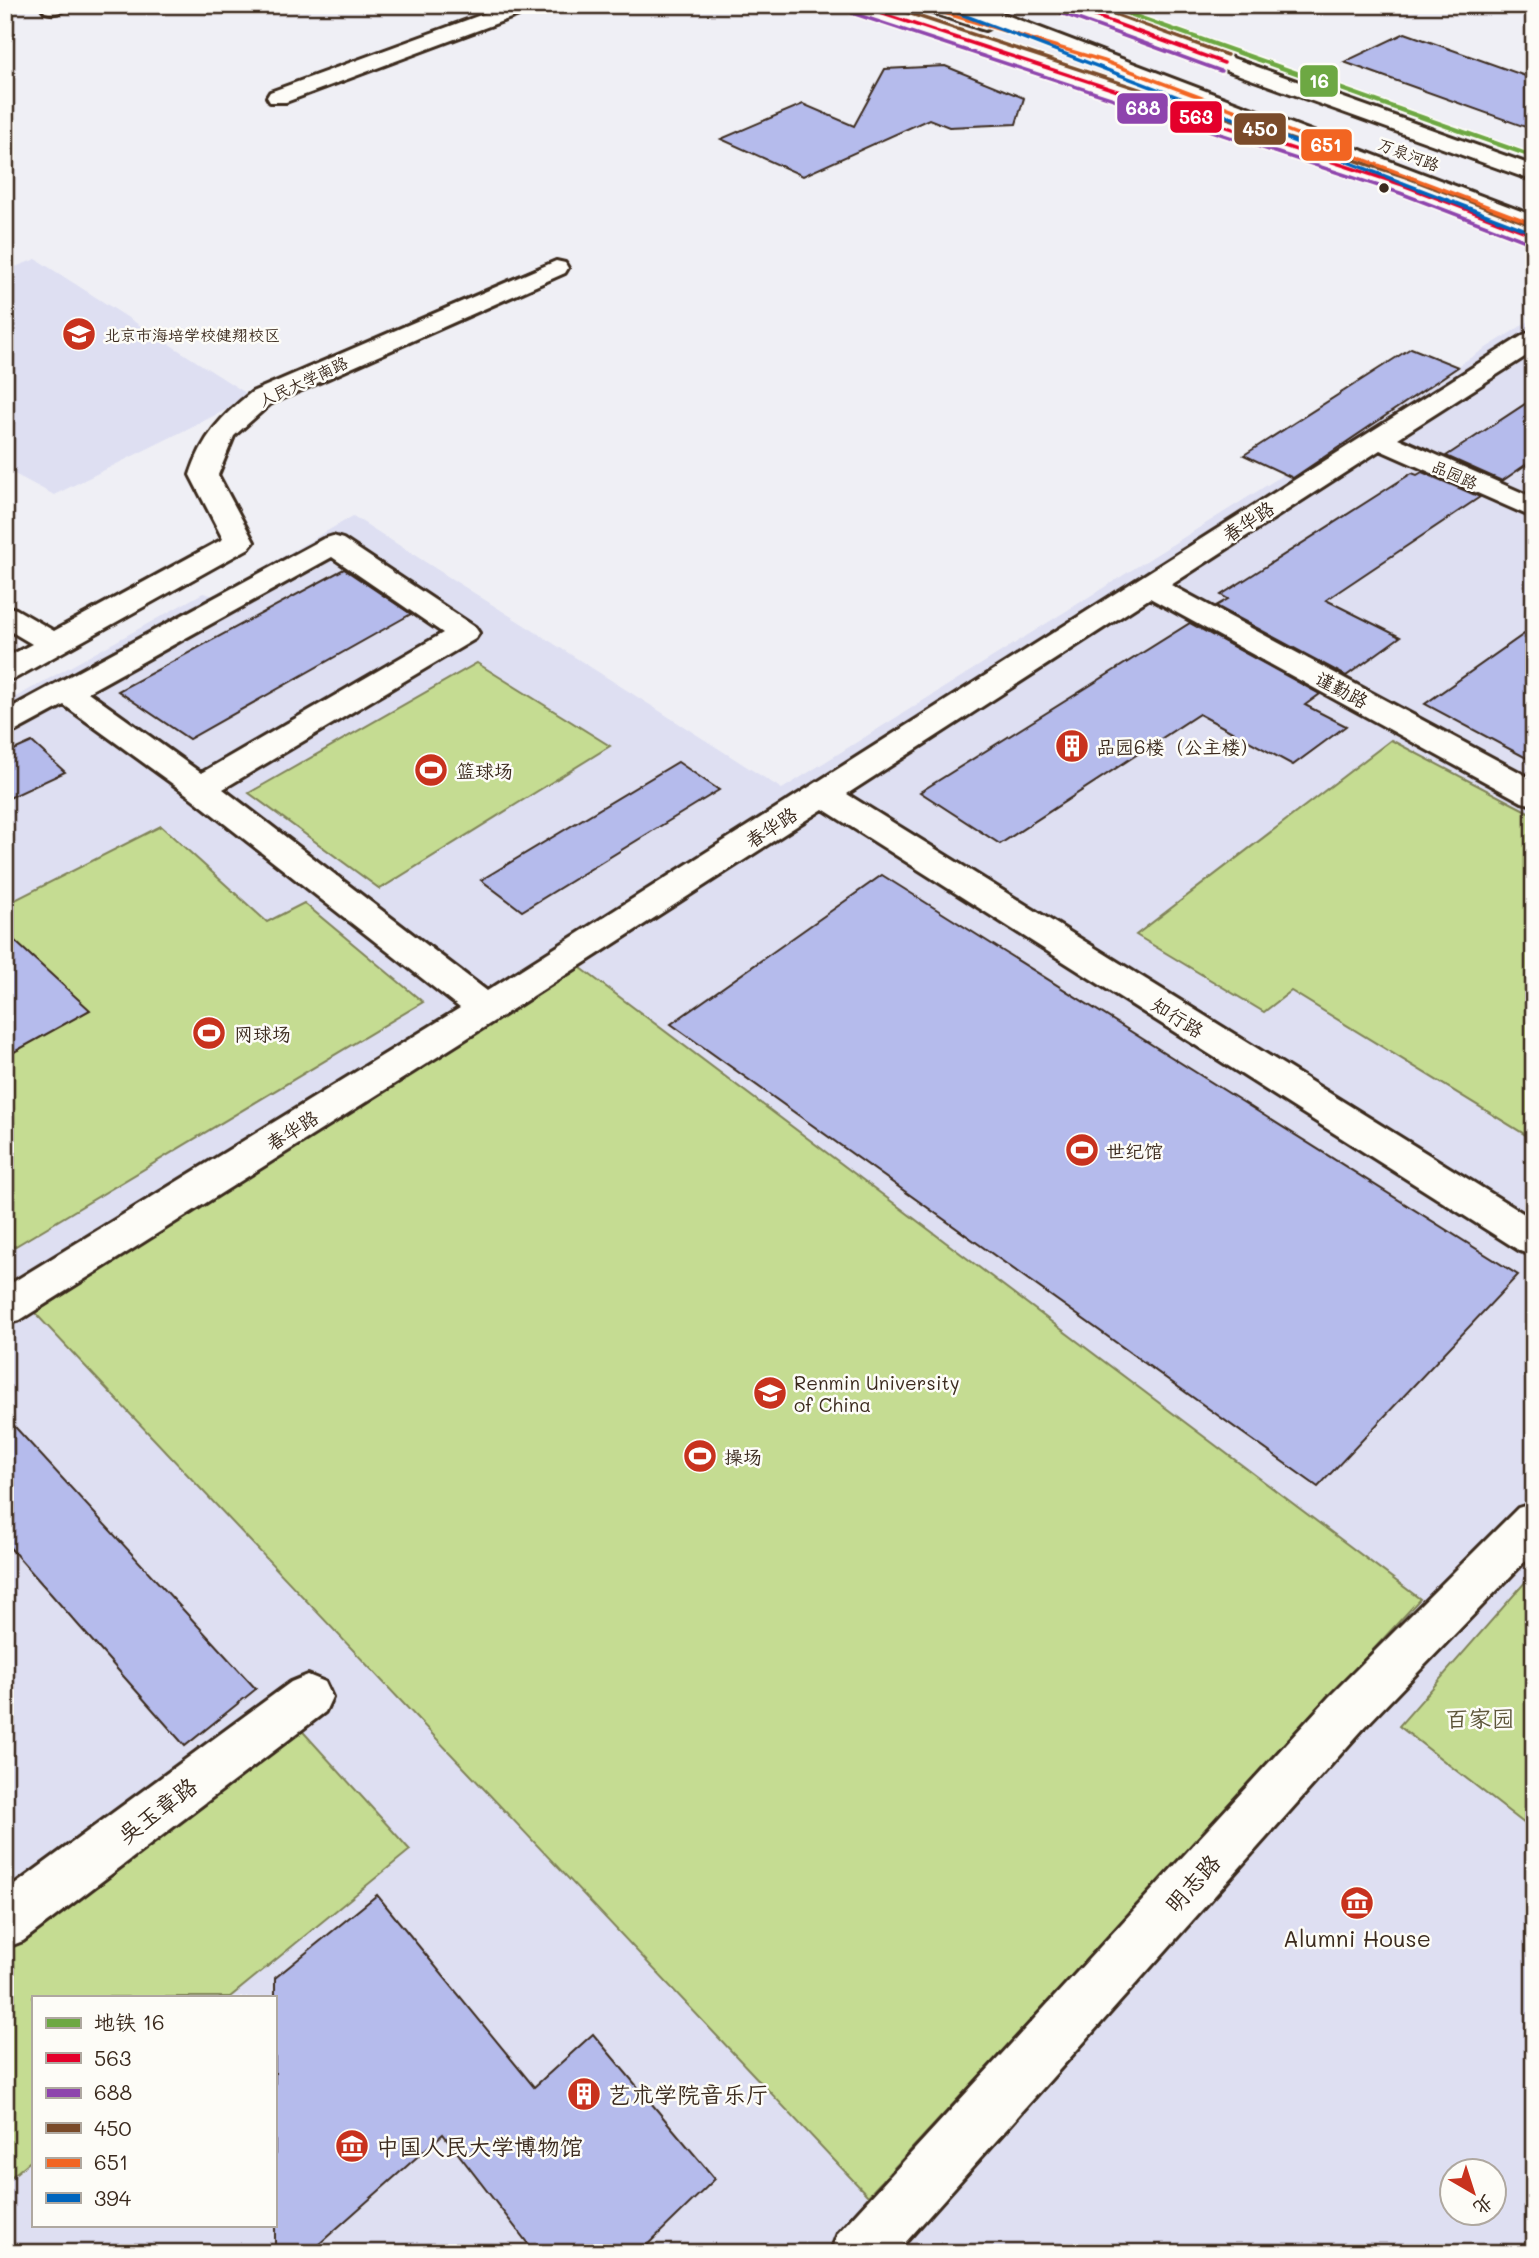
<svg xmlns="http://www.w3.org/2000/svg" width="1539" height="2258" font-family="Mali,'LXGW WenKai TC',sans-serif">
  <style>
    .built { fill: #dedff2; fill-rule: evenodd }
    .green { fill: #c5dc92; stroke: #808358; stroke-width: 2 }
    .building { fill: #b5bbec; stroke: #3b2a1e; stroke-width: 2 }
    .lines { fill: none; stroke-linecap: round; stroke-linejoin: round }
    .minor-casing { stroke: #3b2a1e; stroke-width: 6 }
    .tertiary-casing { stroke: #3b2a1e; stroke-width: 6 }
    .trunk-casing { stroke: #3b2a1e; stroke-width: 6 }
    .minor { fill: #fdfcf7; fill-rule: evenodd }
    .tertiary { fill: #fdfcf7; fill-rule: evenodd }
    .trunk { fill: #fdfcf7; fill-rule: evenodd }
    .bus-1-casing { stroke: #fdfcf7; stroke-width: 7 }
    .bus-2-casing { stroke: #fdfcf7; stroke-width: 7 }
    .bus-3-casing { stroke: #fdfcf7; stroke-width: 7 }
    .bus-4-casing { stroke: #fdfcf7; stroke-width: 7 }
    .bus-5-casing { stroke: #fdfcf7; stroke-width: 7 }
    .bus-1 { stroke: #e4002b; stroke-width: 3.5 }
    .bus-2 { stroke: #8e44ad; stroke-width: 3.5 }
    .bus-3 { stroke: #7a4b2a; stroke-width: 3.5 }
    .bus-4 { stroke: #f26522; stroke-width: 3.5 }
    .bus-5 { stroke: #0065bd; stroke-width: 3.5 }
    .metro-1-casing { stroke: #fdfcf7; stroke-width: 8 }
    .metro-1 { stroke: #6da843; stroke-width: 4.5 }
    .bus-dot { fill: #3b2a1e; stroke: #fdfcf7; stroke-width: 2.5 }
    .labels { text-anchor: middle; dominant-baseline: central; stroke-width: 5; stroke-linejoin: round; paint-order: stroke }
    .far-street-label { font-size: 16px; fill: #3b2a1e; stroke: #fdfcf7 }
    .far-poi-label { font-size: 16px; fill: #3b2a1e; stroke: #fdfcf7; text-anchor: start }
    .street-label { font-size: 19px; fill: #3b2a1e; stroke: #fdfcf7 }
    .poi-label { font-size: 19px; fill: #3b2a1e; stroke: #fdfcf7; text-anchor: start }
    .near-park-label { font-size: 23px; fill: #5e563b; stroke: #fdfcf7 }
    .near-street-label { font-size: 23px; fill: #3b2a1e; stroke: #fdfcf7 }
    .near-poi-label { font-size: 23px; fill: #3b2a1e; stroke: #fdfcf7; text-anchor: start }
    .line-badge { stroke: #fdfcf7; stroke-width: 2.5 }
    .badge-label { font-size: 19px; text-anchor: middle; font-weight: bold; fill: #fff }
  </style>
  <rect width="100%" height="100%" fill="#efeff5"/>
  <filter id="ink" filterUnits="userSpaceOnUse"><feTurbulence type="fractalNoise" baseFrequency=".0143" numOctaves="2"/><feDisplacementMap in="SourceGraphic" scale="14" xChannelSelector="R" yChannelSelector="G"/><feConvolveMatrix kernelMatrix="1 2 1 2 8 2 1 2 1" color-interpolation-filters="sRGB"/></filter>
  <g filter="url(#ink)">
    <!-- built -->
    <path class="built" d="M 36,259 L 252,397 L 54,495 L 5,469 L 5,271 Z
      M 1534,318 L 1534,2253 L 5,2253 L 5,703 L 203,593 L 215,596 L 353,516 L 782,789 ZM 33,1997 L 275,1997 L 275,2225 L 33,2225 ZM 1452,2170 L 1494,2170 L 1494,2212 L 1452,2212 Z"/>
    <!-- green -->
    <path class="green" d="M 477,663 L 610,746 L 380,889 L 249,793 Z
      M 1391,740 L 1534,815 L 1534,1140 L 1291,991 L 1264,1012 L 1136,935 Z
      M 161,826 L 267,922 L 304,903 L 423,1002 L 14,1247 L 5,1237 L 5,1057 L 89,1010 L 5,932 L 5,905 Z
      M 577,965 L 1420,1599 L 868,2196 L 35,1313 Z
      M 1534,1572 L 1534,1831 L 1399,1726 Z
      M 296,1724 L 410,1850 L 230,1997 L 33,1997 L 33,2159 L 5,2182 L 5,1943 Z"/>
    <!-- building -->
    <path class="building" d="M 1405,33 L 1534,79 L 1534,130 L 1344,62 Z
      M 945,66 L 1024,98 L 1016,124 L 949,127 L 929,119 L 803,176 L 721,139 L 803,104 L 854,126 L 885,69 Z
      M 1411,348 L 1458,367 L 1293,478 L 1244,455 Z
      M 1534,398 L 1534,459 L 1502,481 L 1446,456 Z
      M 1422,472 L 1480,497 L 1326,600 L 1400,637 L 1346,676 L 1216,606 L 1228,599 L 1221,595 L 1412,473 L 1417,475 Z
      M 344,569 L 411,614 L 189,739 L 118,691 Z
      M 1190,623 L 1320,694 L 1305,705 L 1346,726 L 1293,765 L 1199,714 L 1000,844 L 920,792 Z
      M 1534,627 L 1534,762 L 1425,704 Z
      M 32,742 L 65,772 L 5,800 L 5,754 Z
      M 678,762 L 719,790 L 522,911 L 481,880 Z
      M 882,875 L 1518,1275 L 1318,1487 L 671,1024 Z
      M 5,932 L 90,1010 L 5,1057 Z
      M 5,1416 L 256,1689 L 185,1746 L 5,1542 Z
      M 377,1895 L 534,2087 L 593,2034 L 715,2179 L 639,2253 L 535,2253 L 443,2134 L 309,2253 L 275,2253 L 275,1978 Z"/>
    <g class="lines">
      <!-- minor casing -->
      <g class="minor-casing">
        <path id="minor" d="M 44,5 L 69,5 C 63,13 54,15 45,12 L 42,8 Z
          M 508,5 L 538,5 L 535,9 L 286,102 L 270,102 L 267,97 L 270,92 Z
          M 556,261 L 565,263 L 568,268 L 565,273 L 270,404 L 234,436 L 218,475 L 254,542 L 249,548 L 16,678 L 5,680 L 5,658 L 32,644 L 5,628 L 5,606 L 16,609 L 54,631 L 223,539 L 190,475 C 202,438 221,416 252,392 Z
          M 1534,331 L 1534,351 L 1398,438 L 1534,498 L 1534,518 L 1380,450 L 1171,585 L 1534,780 L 1534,805 L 1522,802 L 1150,598 L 847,794 L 1534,1220 L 1534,1256 L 1520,1251 L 823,809 L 499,1018 L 20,1320 L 5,1324 L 5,1287 L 460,1008 L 188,795 L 64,705 L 16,731 L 5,734 L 5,711 L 323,539 L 333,536 L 343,539 L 475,627 L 479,633 L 475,639 L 223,789 L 487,991 L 1525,334 ZM 332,557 L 443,633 L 201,773 L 88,692 Z
          M 1534,1503 L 1534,1552 L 1363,1729 L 896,2253 L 830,2253 L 838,2233 L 1329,1697 L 1518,1508 Z
          M 308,1675 L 325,1682 L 332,1697 L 325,1712 L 23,1941 L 5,1948 L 5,1892 L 291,1682 Z"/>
      </g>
      <!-- tertiary casing -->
      <g class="tertiary-casing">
        <path id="tertiary" d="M 845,5 L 876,5 L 1411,180 L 1534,227 L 1534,242 L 1395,190 L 848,9 Z
          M 1054,5 L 1084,5 L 1534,166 L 1534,181 L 1057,9 Z"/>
      </g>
      <!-- trunk casing -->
      <g class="trunk-casing">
        <path id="trunk" d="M 918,5 L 980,5 L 1534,216 L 1534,231 L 995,25 L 985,30 L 978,28 L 921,9 Z"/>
      </g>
      <!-- minor -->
      <use href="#minor" class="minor"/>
      <!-- tertiary -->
      <use href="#tertiary" class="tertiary"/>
      <!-- trunk -->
      <use href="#trunk" class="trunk"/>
      <!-- bus-1 casing -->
      <g class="bus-1-casing">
        <path id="bus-1" d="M 856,5 L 1403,185 L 1534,235
          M 1065,5 L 1224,63"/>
      </g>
      <!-- bus-2 casing -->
      <g class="bus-2-casing">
        <path id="bus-2" d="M 852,13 L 1400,193 L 1531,243
          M 1061,13 L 1221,71"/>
      </g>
      <!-- bus-3 casing -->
      <g class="bus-3-casing">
        <path id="bus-3" d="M 884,5 L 1406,177 L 1534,226
          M 1090,5 L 1227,55"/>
      </g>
      <!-- bus-4 casing -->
      <g class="bus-4-casing">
        <path id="bus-4" d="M 918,5 L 1104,61 L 1534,224"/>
      </g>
      <!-- bus-5 casing -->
      <g class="bus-5-casing">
        <path id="bus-5" d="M 958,13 L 1531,232"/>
      </g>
      <!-- bus-1 -->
      <use href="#bus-1" class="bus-1"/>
      <!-- bus-2 -->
      <use href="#bus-2" class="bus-2"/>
      <!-- bus-3 -->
      <use href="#bus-3" class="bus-3"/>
      <!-- bus-4 -->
      <use href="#bus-4" class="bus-4"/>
      <!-- bus-5 -->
      <use href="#bus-5" class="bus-5"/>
      <!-- metro-1 casing -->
      <g class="metro-1-casing">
        <path id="metro-1" d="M 1104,5 L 1534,157"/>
      </g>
      <!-- metro-1 -->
      <use href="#metro-1" class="metro-1"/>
    </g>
  </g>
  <!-- icons -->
  <defs>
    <g id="school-disc" transform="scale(1.75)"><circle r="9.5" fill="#c8321e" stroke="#fdfcf7"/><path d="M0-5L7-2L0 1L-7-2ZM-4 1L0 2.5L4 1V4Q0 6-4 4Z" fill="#fff"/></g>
    <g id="building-disc" transform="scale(1.75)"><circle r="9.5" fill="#c8321e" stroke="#fdfcf7"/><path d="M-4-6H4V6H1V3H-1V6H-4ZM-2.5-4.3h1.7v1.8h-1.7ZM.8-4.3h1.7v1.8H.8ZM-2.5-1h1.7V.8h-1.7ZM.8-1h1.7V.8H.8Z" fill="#fff"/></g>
    <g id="stadium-disc" transform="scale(1.75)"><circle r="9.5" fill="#c8321e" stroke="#fdfcf7"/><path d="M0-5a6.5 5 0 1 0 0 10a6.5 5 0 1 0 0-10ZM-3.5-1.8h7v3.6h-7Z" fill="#fff"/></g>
    <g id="university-disc" transform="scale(1.75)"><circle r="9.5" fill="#c8321e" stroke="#fdfcf7"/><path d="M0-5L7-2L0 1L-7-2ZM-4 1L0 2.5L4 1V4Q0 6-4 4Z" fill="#fff"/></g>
    <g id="museum-disc" transform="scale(1.75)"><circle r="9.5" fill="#c8321e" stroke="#fdfcf7"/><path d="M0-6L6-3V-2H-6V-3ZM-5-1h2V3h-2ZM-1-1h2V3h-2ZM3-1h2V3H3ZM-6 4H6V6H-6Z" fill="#fff"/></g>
  </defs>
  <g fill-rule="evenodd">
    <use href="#school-disc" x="79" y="334"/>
    <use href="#building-disc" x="1072" y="746"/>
    <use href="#stadium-disc" x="431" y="770"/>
    <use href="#stadium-disc" x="209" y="1033"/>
    <use href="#stadium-disc" x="1082" y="1150"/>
    <use href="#university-disc" x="770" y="1393"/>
    <use href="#stadium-disc" x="700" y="1456"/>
    <use href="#museum-disc" x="1357" y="1903"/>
    <use href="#building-disc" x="584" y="2094"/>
    <use href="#museum-disc" x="352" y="2146"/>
  </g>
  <!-- markers -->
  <circle class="bus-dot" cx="1384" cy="188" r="6"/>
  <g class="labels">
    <!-- far-street labels -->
    <g class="far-street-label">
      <text transform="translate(1409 154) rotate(21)">万泉河路</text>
      <text transform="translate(303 381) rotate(-25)">人民大学南路</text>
      <text transform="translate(1455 474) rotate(24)">品园路</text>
    </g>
    <!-- far-poi labels -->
    <g class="far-poi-label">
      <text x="104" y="334">北京市海培学校健翔校区</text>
    </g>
    <!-- street labels -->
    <g class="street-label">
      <text transform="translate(1248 521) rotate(-33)">春华路</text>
      <text transform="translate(1342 689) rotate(28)">谨勤路</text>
      <text transform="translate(771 827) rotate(-33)">春华路</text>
      <text transform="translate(1178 1017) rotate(32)">知行路</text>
      <text transform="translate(292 1130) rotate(-32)">春华路</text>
    </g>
    <!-- poi labels -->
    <g class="poi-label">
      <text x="1096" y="746">品园6楼（公主楼）</text>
      <text x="456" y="770">篮球场</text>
      <text x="234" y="1033">网球场</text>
      <text x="1106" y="1150">世纪馆</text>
      <text x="794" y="1382">Renmin University<tspan x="794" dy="22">of China</tspan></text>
      <text x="724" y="1456">操场</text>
    </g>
    <!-- near-park labels -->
    <g class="near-park-label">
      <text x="1480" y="1718">百家园</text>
    </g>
    <!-- near-street labels -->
    <g class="near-street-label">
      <text transform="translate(157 1810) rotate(-37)">吴玉章路</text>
      <text transform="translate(1192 1883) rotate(-48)">明志路</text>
    </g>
    <!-- near-poi labels -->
    <g class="near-poi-label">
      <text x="1357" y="1938" text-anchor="middle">Alumni House</text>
      <text x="608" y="2094">艺术学院音乐厅</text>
      <text x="376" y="2146">中国人民大学博物馆</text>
    </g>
  </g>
  <g class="line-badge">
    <rect x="1299" y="64" width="40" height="34" rx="7" fill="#6da843"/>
    <rect x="1116" y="92" width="53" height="33" rx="7" fill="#8e44ad"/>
    <rect x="1169" y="100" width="54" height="34" rx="7" fill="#e4002b"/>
    <rect x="1233" y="112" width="54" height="34" rx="7" fill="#7a4b2a"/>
    <rect x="1300" y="128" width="53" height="34" rx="7" fill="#f26522"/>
  </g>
  <g class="badge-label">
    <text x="1319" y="88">16</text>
    <text x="1143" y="115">688</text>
    <text x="1196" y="124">563</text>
    <text x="1260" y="136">450</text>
    <text x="1326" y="152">651</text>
  </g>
  <!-- margin -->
  <rect width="1539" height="2258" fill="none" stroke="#fdfcf7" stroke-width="28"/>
  <rect x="14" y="14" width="1511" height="2230" fill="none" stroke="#3b2a1e" stroke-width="2.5" filter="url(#ink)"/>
  <!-- legend -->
  <rect x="32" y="1996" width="245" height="231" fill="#fdfcf7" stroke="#afa8a0" stroke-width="2"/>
  <rect x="46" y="2018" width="35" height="10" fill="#6da843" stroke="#afa8a0" stroke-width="2"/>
  <text x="94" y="2030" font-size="21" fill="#3b2a1e">地铁 16</text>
  <rect x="46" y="2053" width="35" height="10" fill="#e4002b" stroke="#afa8a0" stroke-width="2"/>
  <text x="94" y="2066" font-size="21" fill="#3b2a1e">563</text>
  <rect x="46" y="2088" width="35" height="10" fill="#8e44ad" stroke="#afa8a0" stroke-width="2"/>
  <text x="94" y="2100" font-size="21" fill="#3b2a1e">688</text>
  <rect x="46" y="2123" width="35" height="10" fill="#7a4b2a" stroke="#afa8a0" stroke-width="2"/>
  <text x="94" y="2136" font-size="21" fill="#3b2a1e">450</text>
  <rect x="46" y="2158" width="35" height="10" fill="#f26522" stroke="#afa8a0" stroke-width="2"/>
  <text x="94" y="2170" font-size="21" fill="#3b2a1e">651</text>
  <rect x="46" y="2193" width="35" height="10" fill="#0065bd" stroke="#afa8a0" stroke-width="2"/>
  <text x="94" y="2206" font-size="21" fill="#3b2a1e">394</text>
  <!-- north arrow -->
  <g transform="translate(1473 2192) rotate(141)"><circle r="33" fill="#fdfcf7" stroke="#afa8a0" stroke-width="2"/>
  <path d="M0-5L12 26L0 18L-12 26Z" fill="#c8321e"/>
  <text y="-10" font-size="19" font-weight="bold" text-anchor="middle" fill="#3b2a1e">北</text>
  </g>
</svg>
